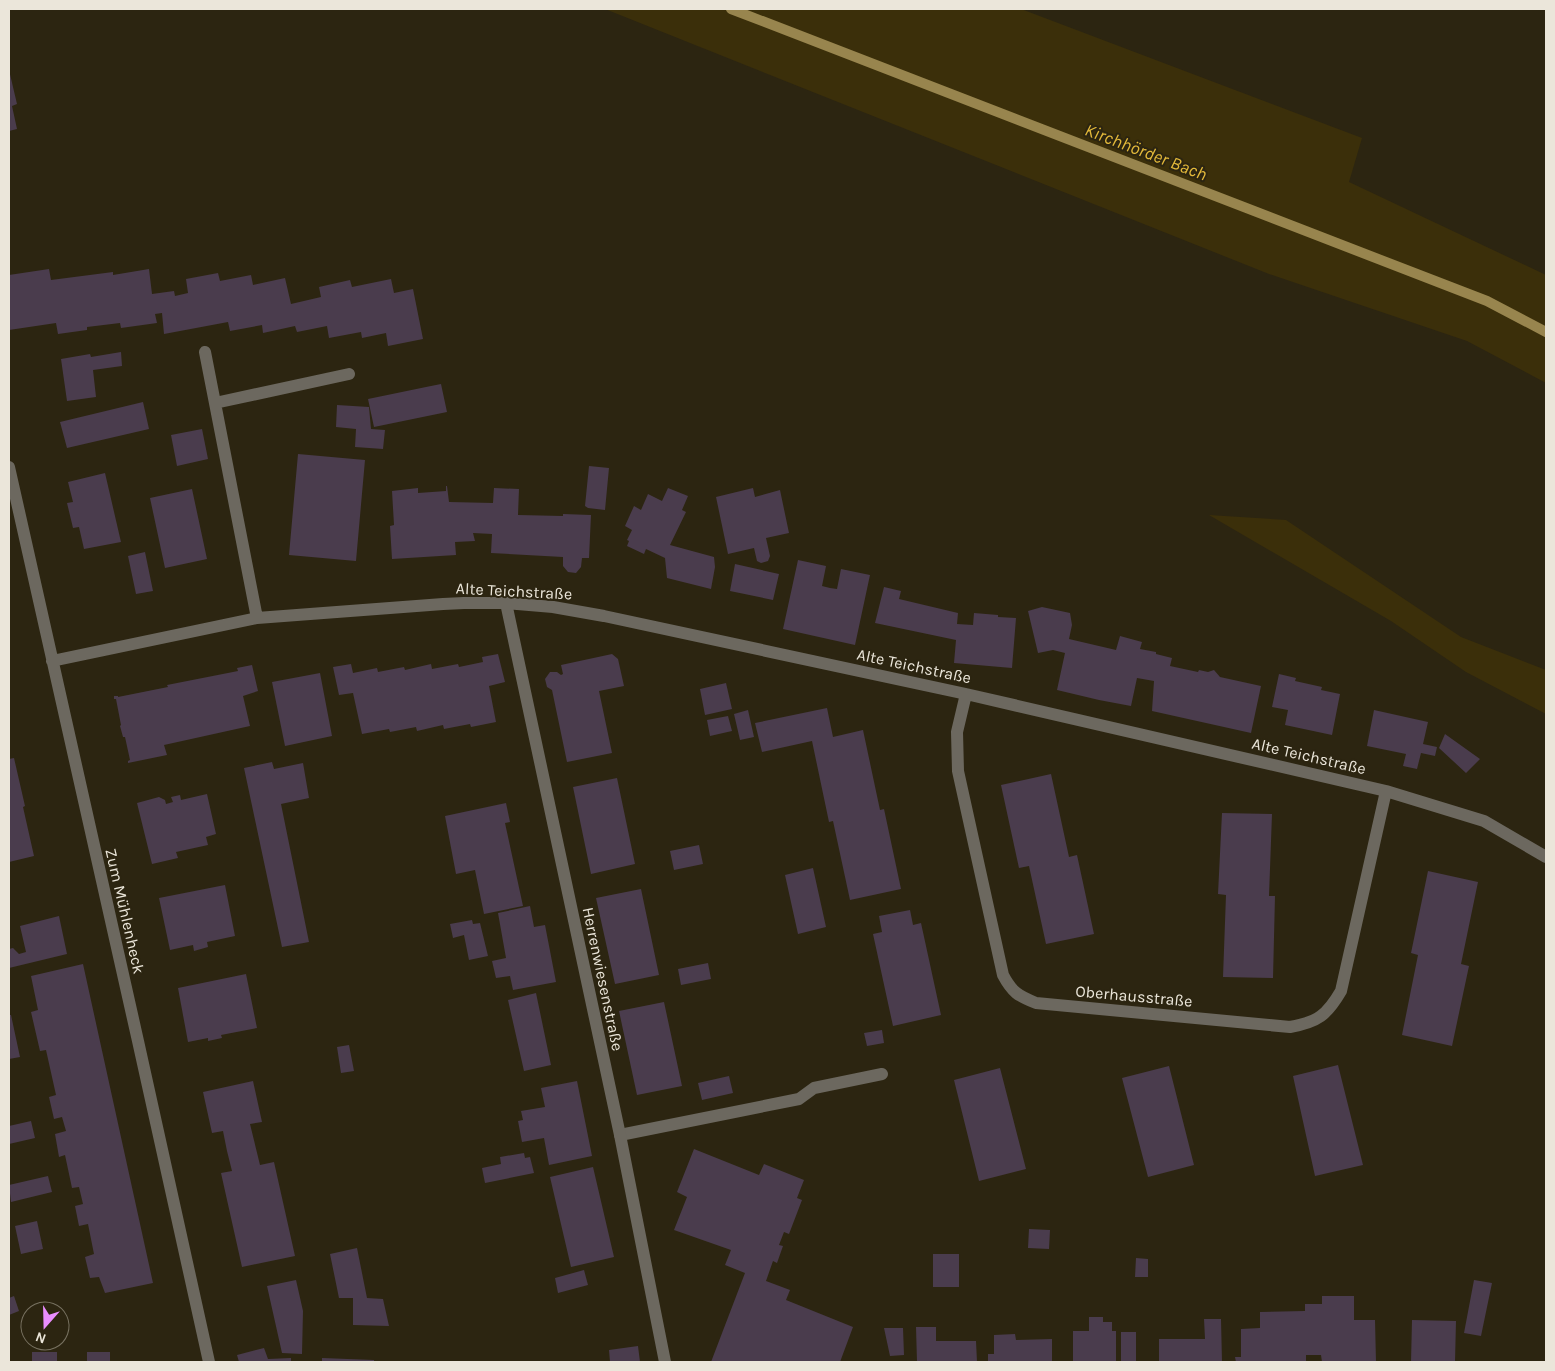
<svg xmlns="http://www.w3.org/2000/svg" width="1555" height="1371" font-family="Karla,sans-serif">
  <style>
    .green { fill: #3b2f0a }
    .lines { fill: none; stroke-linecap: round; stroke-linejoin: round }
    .stream { stroke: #98854e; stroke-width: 10 }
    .building { fill: #4a3c4d }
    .lane { stroke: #6c685f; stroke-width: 12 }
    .street { stroke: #6c685f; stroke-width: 12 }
    .labels { text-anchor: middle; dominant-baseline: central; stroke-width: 4; stroke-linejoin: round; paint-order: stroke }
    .street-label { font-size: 16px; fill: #ebe6da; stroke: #2c2511 }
    .water-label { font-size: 18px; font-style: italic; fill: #e3b93a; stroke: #2c2511 }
  </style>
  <rect width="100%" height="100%" fill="#2c2511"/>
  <!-- green -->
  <path class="green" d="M 605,9 L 1021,9 L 1362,138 L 1349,182 L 1546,275 L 1546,383 L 1467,341 L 1269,274 Z
    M 1209,515 L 1286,520 L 1461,637 L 1546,670 L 1546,714 L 1466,672 L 1391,621 Z"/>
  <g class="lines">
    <!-- stream -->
    <path class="stream" d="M 731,9 L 1487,301 L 1546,332"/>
  </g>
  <!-- building -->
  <path class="building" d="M 9,70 L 17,104 L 12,106 L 17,129 L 9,131 Z
    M 49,269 L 51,280 L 113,272 L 113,275 L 149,269 L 152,294 L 174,291 L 175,296 L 188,293 L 186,279 L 218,273 L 220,281 L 251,275 L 253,285 L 285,278 L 291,304 L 321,297 L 319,287 L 350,280 L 352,287 L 391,279 L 394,293 L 413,289 L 423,339 L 388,346 L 386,333 L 362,338 L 361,332 L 329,338 L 327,326 L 297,332 L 295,326 L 263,333 L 262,325 L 230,331 L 228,322 L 164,334 L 162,313 L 155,314 L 157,323 L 121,328 L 120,323 L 87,327 L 87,330 L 58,334 L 56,323 L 9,330 L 9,275 Z
    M 121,352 L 122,366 L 93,370 L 96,397 L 67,401 L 61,359 L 90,354 L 91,357 Z
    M 441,384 L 447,412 L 374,427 L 368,399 L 426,387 L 430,404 L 426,387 Z
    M 143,402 L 149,429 L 67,448 L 60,422 Z
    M 337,405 L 369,407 L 371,429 L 385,430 L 383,449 L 355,447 L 356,429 L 336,427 Z
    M 202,429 L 208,459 L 177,466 L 171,435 Z
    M 298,454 L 365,460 L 356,561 L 289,555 Z
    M 589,466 L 609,468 L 605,510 L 588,508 L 585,506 Z
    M 105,473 L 121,542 L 84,549 L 79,527 L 73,528 L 67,503 L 73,502 L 68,482 Z
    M 446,486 L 447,486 L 449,502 L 493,503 L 494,488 L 519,489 L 518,515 L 563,516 L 563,514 L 591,515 L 589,558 L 582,558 L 581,567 L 576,573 L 568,572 L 563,566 L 563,557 L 491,553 L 492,534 L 473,533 L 475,541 L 455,542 L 456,555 L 392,559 L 390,526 L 394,525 L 392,491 L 418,488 L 418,493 L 446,491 Z
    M 668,488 L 688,496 L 682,510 L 686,512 L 670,545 L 714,557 L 715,567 L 711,589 L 667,578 L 665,558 L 646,549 L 644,554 L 627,546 L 629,541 L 627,540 L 632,530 L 625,526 L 634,506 L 641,510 L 648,494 L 662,501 Z
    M 753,488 L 755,497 L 780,490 L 789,533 L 766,538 L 770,556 L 768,561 L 761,563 L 757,561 L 754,548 L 728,554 L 716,497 Z
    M 192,489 L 207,559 L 165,568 L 150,498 Z
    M 145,552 L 153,591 L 136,594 L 128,556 Z
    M 798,560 L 826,566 L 822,586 L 830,588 L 837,589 L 841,569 L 870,575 L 855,645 L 783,629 Z
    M 735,564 L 779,574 L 773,600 L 730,591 Z
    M 884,587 L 901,591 L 899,599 L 958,613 L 957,624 L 973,625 L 974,613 L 998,615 L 998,617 L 1016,618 L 1012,668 L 954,663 L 956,640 L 875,623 Z
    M 1042,607 L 1070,613 L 1072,625 L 1069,639 L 1116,650 L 1120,636 L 1142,642 L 1140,649 L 1156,652 L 1156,654 L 1172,658 L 1170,666 L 1198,672 L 1199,670 L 1208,672 L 1214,670 L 1220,677 L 1261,686 L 1251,733 L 1152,711 L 1154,681 L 1137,678 L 1131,706 L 1099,700 L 1057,690 L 1065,653 L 1053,650 L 1038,653 L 1028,611 Z
    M 498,654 L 505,682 L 489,686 L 496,722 L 471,727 L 470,724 L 444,729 L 443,725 L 417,731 L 416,727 L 390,732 L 389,729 L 362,734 L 353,693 L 339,695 L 333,667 L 351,664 L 353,673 L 377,668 L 378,672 L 404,667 L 405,670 L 431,664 L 432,669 L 458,664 L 459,667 L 483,662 L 482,657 Z
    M 612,654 L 618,659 L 624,686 L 599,691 L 612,753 L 567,762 L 552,690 L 547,687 L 545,679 L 550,672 L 557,672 L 561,675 L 563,674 L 561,665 Z
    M 252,665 L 258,691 L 243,696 L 250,726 L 164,745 L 167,755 L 128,763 L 128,761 L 130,760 L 125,737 L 123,737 L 120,726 L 121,725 L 116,699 L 114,699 L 114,696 L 118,696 L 118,697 L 168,687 L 167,685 L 238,671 L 237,668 Z
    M 320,673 L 332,736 L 285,746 L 272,682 Z
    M 1279,674 L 1296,678 L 1295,681 L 1322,687 L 1321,690 L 1340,694 L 1332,735 L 1285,725 L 1288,710 L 1272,707 Z
    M 726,683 L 732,709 L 705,715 L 700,689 Z
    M 827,708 L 833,737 L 863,730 L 880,810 L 884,809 L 901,889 L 850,900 L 833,821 L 829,822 L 812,741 L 762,752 L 755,723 Z
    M 748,710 L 754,737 L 740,740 L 734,714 Z
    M 1374,710 L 1428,722 L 1423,744 L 1437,747 L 1435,756 L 1421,753 L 1417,769 L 1403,766 L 1406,754 L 1367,746 Z
    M 728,716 L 732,731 L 710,736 L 707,720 Z
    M 1445,734 L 1480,759 L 1466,773 L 1439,748 Z
    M 14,758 L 25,806 L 23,807 L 34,856 L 9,862 L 9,759 Z
    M 272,762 L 274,769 L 303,763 L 309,798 L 281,804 L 309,942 L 282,947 L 244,768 Z
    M 1051,774 L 1069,857 L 1077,855 L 1094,934 L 1046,944 L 1029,866 L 1019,868 L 1001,785 Z
    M 617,778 L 635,864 L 591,874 L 573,787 Z
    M 207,794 L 216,834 L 206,837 L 208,845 L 176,852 L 178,858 L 152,864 L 137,803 L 159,797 L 165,800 L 166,804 L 173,802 L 171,797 L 180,795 L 181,800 Z
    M 506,803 L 510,822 L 505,823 L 523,906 L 484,914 L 475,870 L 456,874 L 445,816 Z
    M 1222,813 L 1272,814 L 1269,896 L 1275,896 L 1273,978 L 1223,977 L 1226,895 L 1218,894 Z
    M 699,845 L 703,864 L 674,870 L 670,851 Z
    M 813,868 L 826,927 L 798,934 L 785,875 Z
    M 1428,871 L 1478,882 L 1461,964 L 1469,966 L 1452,1046 L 1402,1035 L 1418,955 L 1411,953 Z
    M 225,885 L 235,936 L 207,942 L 208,947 L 194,951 L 193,945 L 170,950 L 159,898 Z
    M 641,889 L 659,975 L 615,984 L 596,898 Z
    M 530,906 L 534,927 L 545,925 L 556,982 L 513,990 L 510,976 L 496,978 L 492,961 L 506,958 L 498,913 Z
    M 910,910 L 913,925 L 921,923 L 941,1015 L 893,1026 L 873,934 L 882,932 L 879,916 Z
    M 59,916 L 67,954 L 9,968 L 9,949 L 13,948 L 19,954 L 26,952 L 20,926 Z
    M 472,920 L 473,924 L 480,923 L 488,956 L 469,960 L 464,935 L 453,938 L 450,924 Z
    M 708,963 L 711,979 L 681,985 L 678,969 Z
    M 83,964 L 153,1283 L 105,1293 L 99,1277 L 90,1278 L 85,1257 L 94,1254 L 88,1224 L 79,1226 L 75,1206 L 83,1204 L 79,1187 L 72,1188 L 65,1155 L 59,1157 L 55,1134 L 66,1131 L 62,1117 L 54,1119 L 49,1097 L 56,1095 L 46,1050 L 40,1051 L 31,1012 L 38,1010 L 31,976 Z
    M 246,974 L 257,1028 L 221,1035 L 222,1038 L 208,1041 L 208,1038 L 188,1042 L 178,988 Z
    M 536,993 L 551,1065 L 524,1071 L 508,1000 Z
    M 664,1002 L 682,1086 L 637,1095 L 619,1011 Z
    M 9,1015 L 11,1015 L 20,1057 L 9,1059 Z
    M 882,1030 L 884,1043 L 867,1046 L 864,1033 Z
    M 349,1045 L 354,1071 L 341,1073 L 337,1047 Z
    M 1338,1065 L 1363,1165 L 1315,1176 L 1293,1076 Z
    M 1169,1066 L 1194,1165 L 1148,1177 L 1122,1078 Z
    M 1000,1068 L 1026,1169 L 979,1181 L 954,1080 Z
    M 729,1076 L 733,1093 L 702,1100 L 698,1083 Z
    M 253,1081 L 262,1122 L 250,1124 L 260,1165 L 274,1162 L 295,1256 L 242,1267 L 221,1173 L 232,1171 L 227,1151 L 223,1131 L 212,1133 L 203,1092 Z
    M 577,1081 L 592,1156 L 549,1165 L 544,1138 L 522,1142 L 518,1121 L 523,1120 L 521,1111 L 545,1107 L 541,1088 Z
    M 31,1121 L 35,1138 L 9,1144 L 9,1126 Z
    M 694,1149 L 759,1175 L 764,1164 L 804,1180 L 797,1198 L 802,1200 L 789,1234 L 784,1232 L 779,1245 L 783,1246 L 777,1263 L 773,1261 L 766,1281 L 790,1290 L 786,1300 L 853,1327 L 840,1362 L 711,1362 L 745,1273 L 725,1265 L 731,1250 L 674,1230 L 687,1197 L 677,1192 Z
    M 524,1153 L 525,1158 L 530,1157 L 534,1173 L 485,1183 L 482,1168 L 501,1164 L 500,1157 Z
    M 593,1167 L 614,1257 L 571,1267 L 550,1177 Z
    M 48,1176 L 52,1192 L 11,1202 L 9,1185 Z
    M 37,1221 L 43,1249 L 21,1254 L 15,1226 Z
    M 1029,1229 L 1050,1230 L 1049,1249 L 1028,1248 Z
    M 357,1248 L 367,1298 L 383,1299 L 389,1326 L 353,1325 L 353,1298 L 339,1298 L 330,1254 Z
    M 933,1254 L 959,1254 L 959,1287 L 933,1287 Z
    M 1136,1258 L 1148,1259 L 1148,1277 L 1135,1277 Z
    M 584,1270 L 588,1285 L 558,1293 L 555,1278 Z
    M 296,1280 L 303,1311 L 302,1354 L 282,1353 L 267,1286 Z
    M 1474,1280 L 1492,1283 L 1481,1336 L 1464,1333 Z
    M 14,1296 L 19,1311 L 9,1315 L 9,1298 Z
    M 1322,1296 L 1354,1296 L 1354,1320 L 1375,1320 L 1376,1362 L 1322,1362 L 1321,1355 L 1306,1355 L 1306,1362 L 1236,1362 L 1235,1357 L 1241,1357 L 1241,1329 L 1260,1328 L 1260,1312 L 1305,1311 L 1305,1304 L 1322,1304 Z
    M 1089,1317 L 1103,1317 L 1103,1322 L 1112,1322 L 1112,1331 L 1116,1331 L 1116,1362 L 1073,1362 L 1073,1331 L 1089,1331 Z
    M 1204,1319 L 1221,1319 L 1222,1362 L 1159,1362 L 1159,1339 L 1205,1339 Z
    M 1412,1320 L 1456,1321 L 1455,1362 L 1411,1362 Z
    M 916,1327 L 936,1327 L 936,1341 L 976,1341 L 977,1362 L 917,1362 Z
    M 884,1328 L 903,1328 L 904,1355 L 890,1356 Z
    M 1121,1332 L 1136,1332 L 1136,1361 L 1121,1361 Z
    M 1015,1334 L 1016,1340 L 1052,1339 L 1052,1362 L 988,1362 L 988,1354 L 994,1354 L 994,1335 Z
    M 638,1346 L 640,1362 L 610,1362 L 609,1350 Z
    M 264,1348 L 268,1359 L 291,1358 L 291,1362 L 239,1362 L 237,1355 Z
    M 32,1352 L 57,1352 L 57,1362 L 32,1362 Z
    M 87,1352 L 110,1352 L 110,1362 L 87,1362 Z
    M 322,1358 L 374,1360 L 374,1362 L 322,1362 Z"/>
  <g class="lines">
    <!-- lane -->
    <path class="lane" d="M 620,1135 L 799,1099 L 814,1088 L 882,1074"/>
    <!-- street -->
    <path class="street" d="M 205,352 L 257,618
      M 215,403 L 349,374
      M 9,467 L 138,1041 L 209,1362
      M 506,603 L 620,1135 L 665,1362
      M 52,661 L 257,618 L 443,604 L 464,603 L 506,603 L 553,607 L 604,616 L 966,694 L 1386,791 L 1484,821 L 1546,857
      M 966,694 L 957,732 L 958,771 L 1003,975 C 1012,992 1018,996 1036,1003 L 1290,1027 C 1318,1022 1327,1015 1341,991 L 1386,791"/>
  </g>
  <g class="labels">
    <!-- street labels -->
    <g class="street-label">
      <text transform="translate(514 591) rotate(3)">Alte Teichstraße</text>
      <text transform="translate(914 666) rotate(12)">Alte Teichstraße</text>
      <text transform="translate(1309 756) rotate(13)">Alte Teichstraße</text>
      <text transform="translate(125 911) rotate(77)">Zum Mühlenheck</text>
      <text transform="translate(603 979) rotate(78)">Herrenwiesenstraße</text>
      <text transform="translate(1134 996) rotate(5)">Oberhausstraße</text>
    </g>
    <!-- water labels -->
    <g class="water-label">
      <text transform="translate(1146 152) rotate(21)">Kirchhörder Bach</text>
    </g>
  </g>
  <!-- border -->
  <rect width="1555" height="1371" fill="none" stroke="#ebe6da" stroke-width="20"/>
  <!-- north arrow -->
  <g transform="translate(45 1326) rotate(200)"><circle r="24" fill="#2c2511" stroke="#787261"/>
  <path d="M0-4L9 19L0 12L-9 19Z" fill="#e98dfe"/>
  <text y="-8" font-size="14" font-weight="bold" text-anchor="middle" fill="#ebe6da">N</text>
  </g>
</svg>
